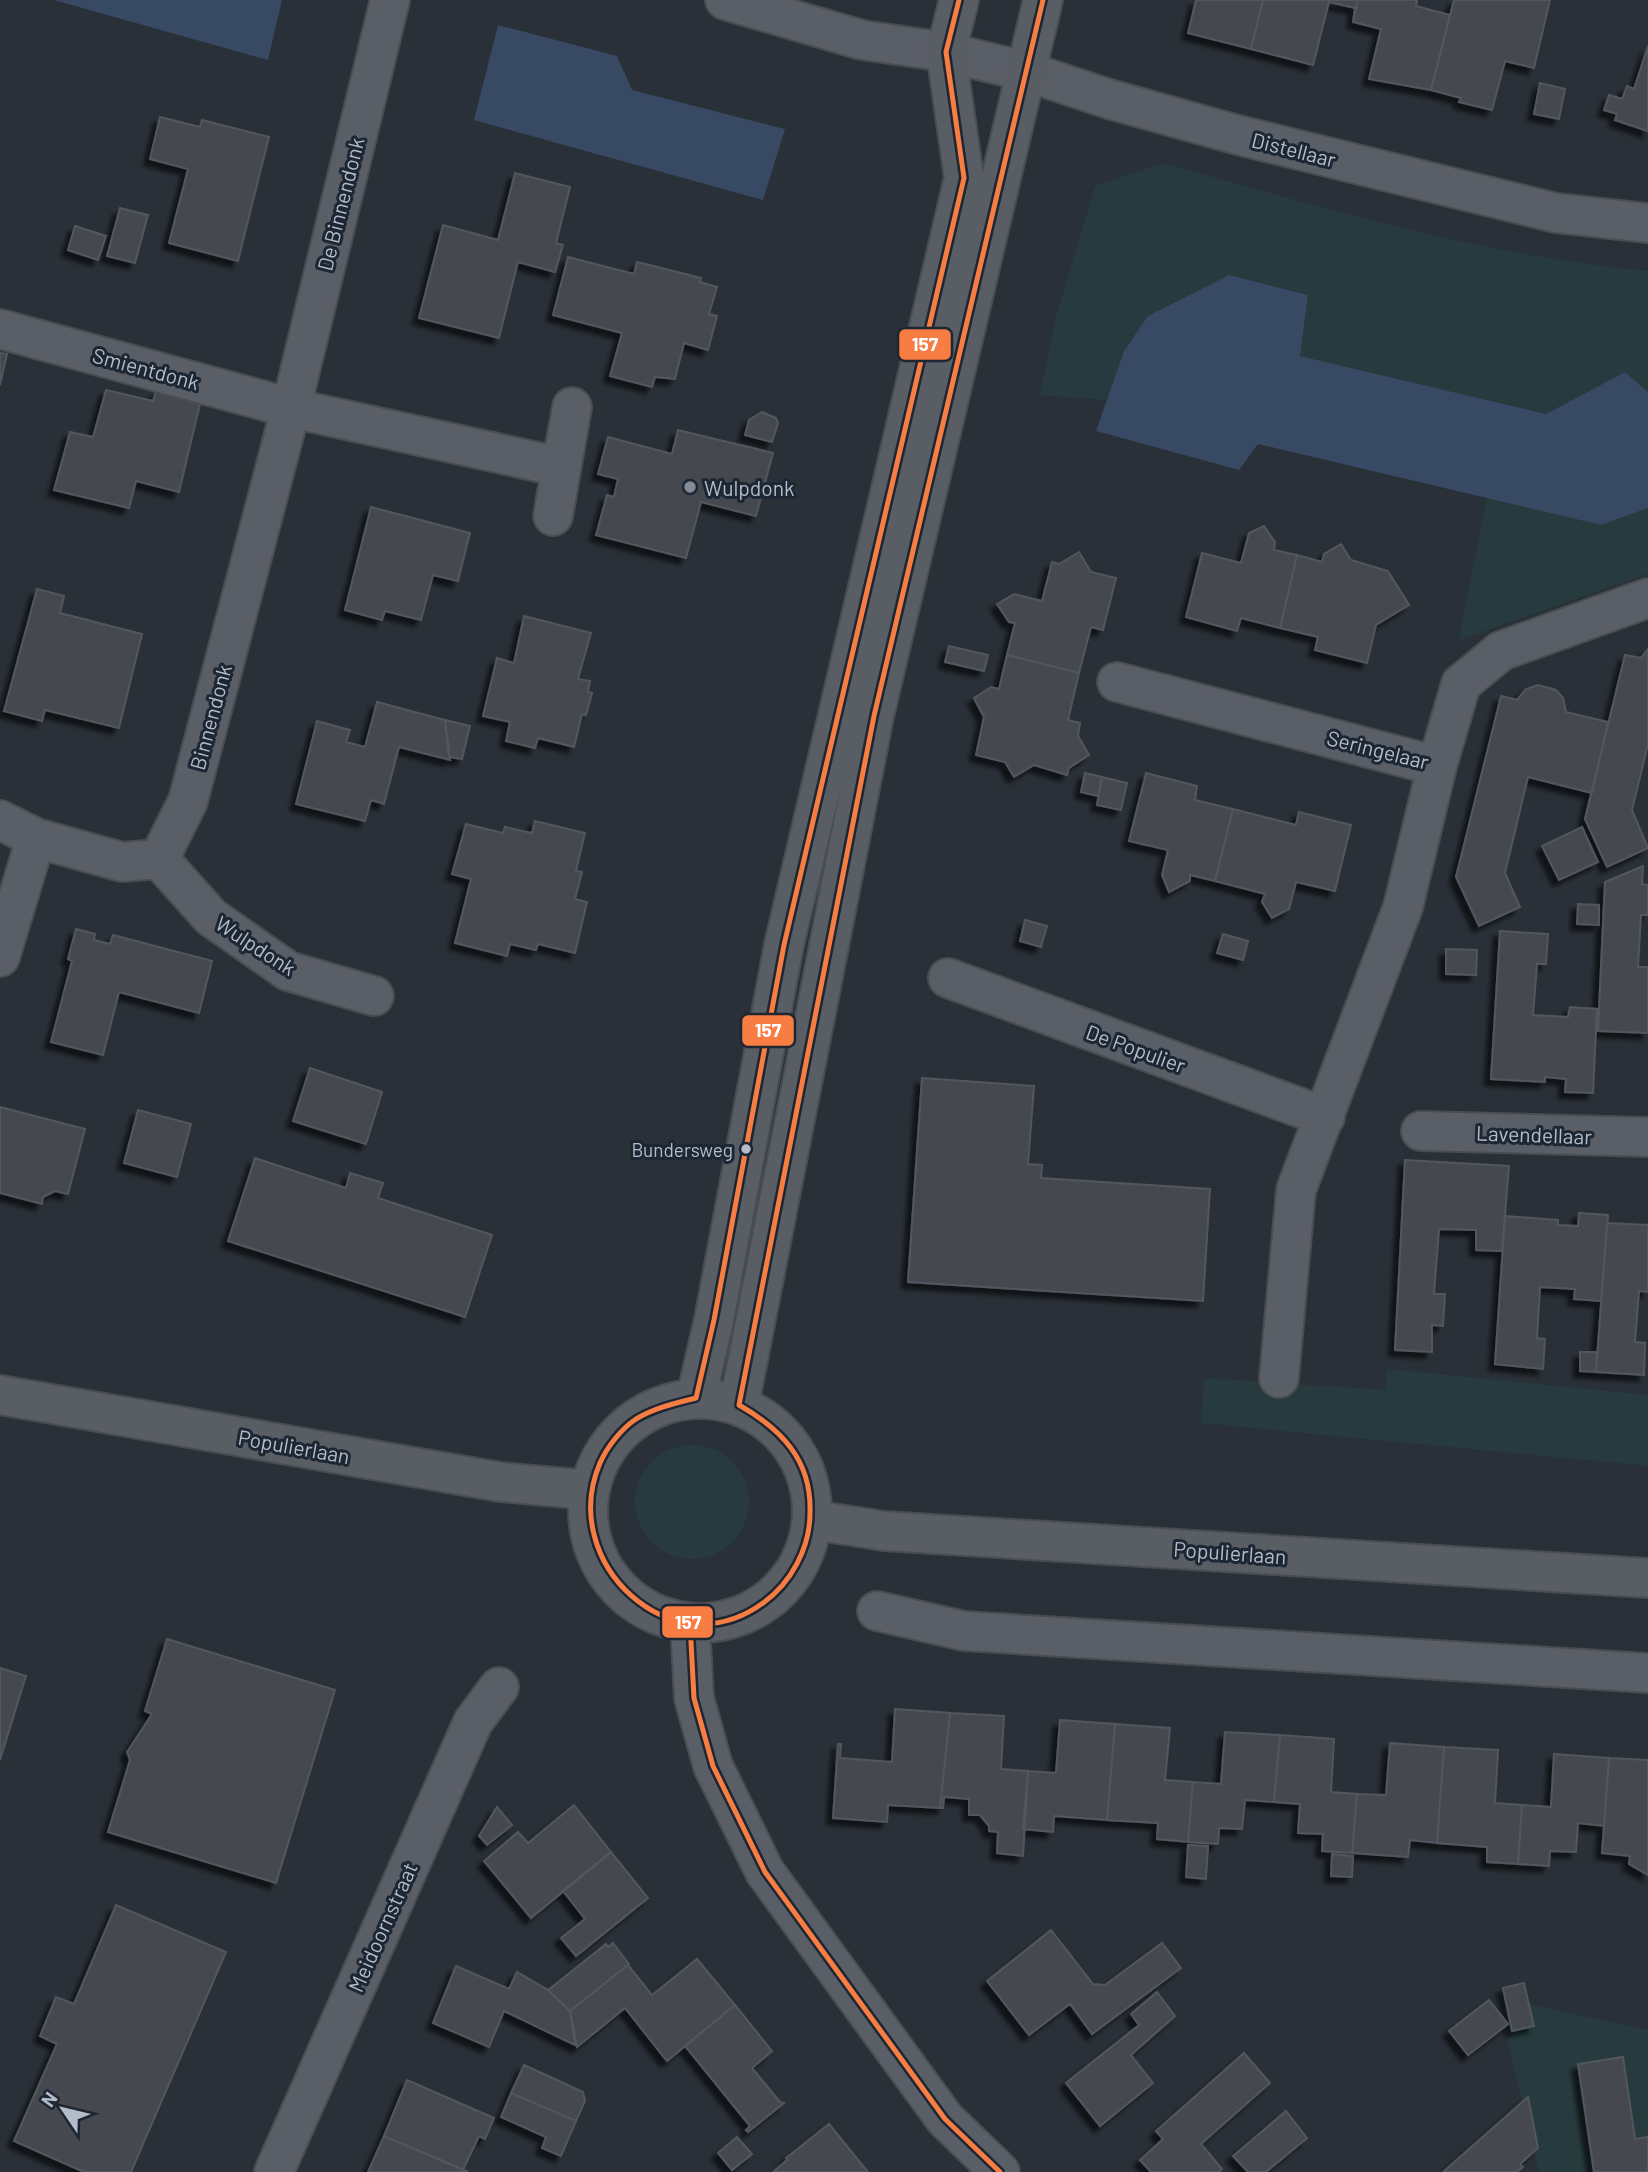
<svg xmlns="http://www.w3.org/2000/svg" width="1648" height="2172" font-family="Barlow,sans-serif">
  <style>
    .green { fill: #273a3e }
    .water { fill: #384963 }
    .building { fill: #444950; stroke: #52575f; stroke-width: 2; filter: url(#shadow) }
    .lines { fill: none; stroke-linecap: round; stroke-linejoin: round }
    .street-casing { stroke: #484c53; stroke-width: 42 }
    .secondary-casing { stroke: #484c53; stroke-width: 42 }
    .street { stroke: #5a5e66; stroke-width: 38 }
    .secondary { stroke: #595d64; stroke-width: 38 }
    .bus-1-casing { stroke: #1d2633; stroke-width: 10 }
    .bus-1 { stroke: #f77d43; stroke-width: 5 }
    .poi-dot { fill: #848b96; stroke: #1d2633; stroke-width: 2.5 }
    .bus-dot { fill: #b4bcc9; stroke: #1d2633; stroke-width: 2.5 }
    .labels { text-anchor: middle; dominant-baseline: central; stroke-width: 6; stroke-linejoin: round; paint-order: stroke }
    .bus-label { font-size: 19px; fill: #b4bcc9; stroke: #1d2633; text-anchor: end }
    .street-label { font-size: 21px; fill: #b4bcc9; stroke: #1d2633 }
    .poi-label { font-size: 21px; fill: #b4bcc9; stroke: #1d2633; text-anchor: start }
    .line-badge { stroke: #1d2633; stroke-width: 2.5 }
    .badge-label { font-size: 19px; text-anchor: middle; font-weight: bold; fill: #fff }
  </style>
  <defs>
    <filter id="shadow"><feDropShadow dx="-6" dy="6" stdDeviation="2" flood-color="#0009"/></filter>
  </defs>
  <rect width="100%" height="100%" fill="#2a3038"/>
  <!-- green -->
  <path class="green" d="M 1163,163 C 1325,208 1480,255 1648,271 L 1648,392 L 1625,372 L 1546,414 L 1300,356 L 1124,351 L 1107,400 L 1040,395 L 1057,313 L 1095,186 Z
    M 1487,497 L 1601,525 L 1648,508 L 1648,574 L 1459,640 Z
    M 1387,1369 L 1648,1395 L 1648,1466 L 1201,1423 L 1204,1378 L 1386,1390 Z
    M635 1502a57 57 0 1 1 114 0a57 57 0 1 1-114 0Z
    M 1497,1997 L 1648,2030 L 1648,2172 L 1539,2172 Z"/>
  <!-- water -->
  <path class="water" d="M 54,0 L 282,0 L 268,60 Z
    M 498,25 L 617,56 L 632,90 L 785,129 L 763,200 L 474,120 Z
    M 1229,275 L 1308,295 L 1300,356 L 1546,414 L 1625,372 L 1648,392 L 1648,508 L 1601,525 L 1258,444 L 1239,470 L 1096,431 L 1124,351 L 1148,316 Z"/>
  <!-- building -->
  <path class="building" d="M 1196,0 L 1263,0 L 1251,49 L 1188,33 Z
    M 1263,0 L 1358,0 L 1353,22 L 1355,8 L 1329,2 L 1313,65 L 1251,49 Z
    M 1358,0 L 1417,0 L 1416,6 L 1450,15 L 1431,90 L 1369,79 L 1381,29 L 1353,22 Z
    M 1454,0 L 1550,0 L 1534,68 L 1505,61 L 1492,110 L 1459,102 L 1461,98 L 1431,90 Z
    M 1648,46 L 1648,131 L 1615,120 L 1617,114 L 1604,110 L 1609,95 L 1622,99 L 1627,86 L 1634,89 Z
    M 1540,83 L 1565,89 L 1559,119 L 1534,114 Z
    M 160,117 L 200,127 L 202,120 L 269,137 L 238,261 L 169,243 L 188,169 L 150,159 Z
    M 515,173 L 570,187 L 556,243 L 563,245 L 555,272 L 518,262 L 499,338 L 419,318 L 443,225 L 498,240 Z
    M 120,208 L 148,215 L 135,263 L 107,256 Z
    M 75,226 L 106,236 L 98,260 L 68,250 Z
    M 568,257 L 634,274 L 637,262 L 701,278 L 700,282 L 717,287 L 709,314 L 717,316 L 708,350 L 684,343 L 675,379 L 655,377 L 652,387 L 610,376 L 622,333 L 553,315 Z
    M 0,353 L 7,354 L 0,385 Z
    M 106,390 L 153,401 L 156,392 L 200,404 L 179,492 L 136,481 L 129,508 L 54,490 L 70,432 L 93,437 Z
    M 762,412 L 776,418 L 778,423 L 772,442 L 745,435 L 749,420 Z
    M 678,430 L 773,453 L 756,516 L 701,502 L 686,558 L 596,535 L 607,495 L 614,497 L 618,479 L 598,474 L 608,437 L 672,454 Z
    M 371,507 L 470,533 L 458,581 L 433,575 L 421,620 L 385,611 L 382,620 L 345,610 Z
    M 1264,526 L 1275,542 L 1274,550 L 1297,555 L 1280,628 L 1241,618 L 1237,631 L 1186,617 L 1202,553 L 1241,563 L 1249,533 Z
    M 1341,544 L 1351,560 L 1388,571 L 1409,605 L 1376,625 L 1367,663 L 1315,650 L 1318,637 L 1280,628 L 1297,555 L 1322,562 L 1324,554 Z
    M 1079,552 L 1091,572 L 1116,578 L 1103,630 L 1091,627 L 1079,673 L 1007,655 L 1015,623 L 1009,622 L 997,604 L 1014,594 L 1042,601 L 1052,562 L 1059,564 Z
    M 37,589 L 64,596 L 60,613 L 142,634 L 119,728 L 45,710 L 42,721 L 4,711 Z
    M 524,616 L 591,633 L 578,679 L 590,681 L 588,692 L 592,693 L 586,715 L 582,714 L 574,747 L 538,738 L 535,748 L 506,741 L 510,722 L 483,716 L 497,658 L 514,663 Z
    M 949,646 L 988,655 L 984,671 L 945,662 Z
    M 1648,649 L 1648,744 L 1632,810 L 1648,848 L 1607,867 L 1585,819 L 1625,655 L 1641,658 Z
    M 1007,655 L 1079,673 L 1068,720 L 1080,723 L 1078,736 L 1089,755 L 1069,768 L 1067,775 L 1034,765 L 1014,777 L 1005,762 L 976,755 L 984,717 L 974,698 L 991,687 L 999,689 Z
    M 1538,685 L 1556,690 L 1563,698 L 1566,712 L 1608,722 L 1592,793 L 1528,777 L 1505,873 L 1520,907 L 1479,926 L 1456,877 L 1501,696 L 1517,700 L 1526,689 Z
    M 377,702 L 445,720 L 450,760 L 399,747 L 384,804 L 371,800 L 365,821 L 296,804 L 317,721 L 350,730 L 346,742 L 365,747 Z
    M 445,720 L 470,726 L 462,759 L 449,757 Z
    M 1085,773 L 1102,777 L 1098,796 L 1081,792 Z
    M 1146,773 L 1197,786 L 1195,800 L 1233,809 L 1215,881 L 1190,875 L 1190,881 L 1169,892 L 1162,875 L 1168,850 L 1129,841 Z
    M 1102,777 L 1127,783 L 1121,810 L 1097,805 Z
    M 1233,809 L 1296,825 L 1299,812 L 1351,825 L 1335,891 L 1296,882 L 1289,909 L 1272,918 L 1262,902 L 1265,894 L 1215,881 Z
    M 535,821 L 585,833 L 576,871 L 582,872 L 575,899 L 587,902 L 575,953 L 538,944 L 536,950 L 510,944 L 507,956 L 455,943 L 471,879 L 452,874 L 466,824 L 503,833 L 505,827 L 532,833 Z
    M 1582,827 L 1598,862 L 1559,880 L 1542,846 Z
    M 1643,866 L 1642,884 L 1648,885 L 1648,915 L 1641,915 L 1638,967 L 1648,967 L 1648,1033 L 1598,1031 L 1605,882 Z
    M 1578,904 L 1599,905 L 1599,925 L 1577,924 Z
    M 1025,920 L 1047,926 L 1041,947 L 1020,941 Z
    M 76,929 L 95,934 L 94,940 L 110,944 L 113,935 L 212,961 L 199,1013 L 119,992 L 103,1055 L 51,1042 L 72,961 L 68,959 Z
    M 1500,931 L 1548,934 L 1546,964 L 1537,964 L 1533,1015 L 1568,1017 L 1570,1007 L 1597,1009 L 1593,1093 L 1565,1092 L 1566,1079 L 1545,1077 L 1545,1082 L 1491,1079 Z
    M 1223,934 L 1248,941 L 1243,960 L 1217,953 Z
    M 1446,949 L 1477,950 L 1476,975 L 1446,974 Z
    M 310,1068 L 382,1092 L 366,1144 L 293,1121 Z
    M 922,1078 L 1034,1086 L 1028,1164 L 1042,1165 L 1041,1178 L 1210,1189 L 1203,1301 L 908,1282 Z
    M 0,1107 L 85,1129 L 68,1194 L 55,1191 L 43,1197 L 42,1204 L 0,1193 Z
    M 138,1110 L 191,1124 L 177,1177 L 124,1163 Z
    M 255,1158 L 346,1188 L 350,1173 L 383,1183 L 378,1198 L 492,1235 L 465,1317 L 228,1241 Z
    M 1405,1160 L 1509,1166 L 1502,1251 L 1476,1250 L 1476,1230 L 1439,1229 L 1434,1294 L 1445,1294 L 1443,1326 L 1432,1325 L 1432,1352 L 1395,1350 Z
    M 1579,1213 L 1608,1215 L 1601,1301 L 1574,1299 L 1575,1289 L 1540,1287 L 1537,1338 L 1545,1339 L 1543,1369 L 1495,1364 L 1505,1216 L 1558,1220 L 1558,1225 L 1578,1226 Z
    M 1607,1223 L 1648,1225 L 1648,1292 L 1639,1291 L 1635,1342 L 1645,1343 L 1644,1375 L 1596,1372 Z
    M 1580,1352 L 1597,1352 L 1596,1372 L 1580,1371 Z
    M 167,1639 L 335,1690 L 276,1883 L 108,1832 L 130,1760 L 127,1752 L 152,1714 L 145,1711 Z
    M 0,1668 L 26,1676 L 0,1760 Z
    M 895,1709 L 950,1713 L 940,1808 L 888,1805 L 887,1822 L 833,1818 L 838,1744 L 841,1744 L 840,1758 L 892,1762 Z
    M 950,1713 L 1004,1716 L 1001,1769 L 1028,1771 L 1023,1856 L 997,1853 L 998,1832 L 989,1831 L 989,1826 L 980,1815 L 969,1815 L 969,1799 L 944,1797 L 943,1808 L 940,1808 Z
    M 1060,1720 L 1115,1724 L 1107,1820 L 1054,1816 L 1053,1832 L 1023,1829 L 1028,1771 L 1056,1773 Z
    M 1115,1724 L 1170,1728 L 1165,1780 L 1193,1782 L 1188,1842 L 1157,1839 L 1158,1823 L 1107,1820 Z
    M 1225,1732 L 1280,1735 L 1274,1802 L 1245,1800 L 1242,1829 L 1219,1828 L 1218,1844 L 1188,1842 L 1193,1782 L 1221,1784 Z
    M 1280,1735 L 1334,1739 L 1331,1792 L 1357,1794 L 1352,1853 L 1322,1851 L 1323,1834 L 1298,1833 L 1300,1804 L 1274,1802 Z
    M 1390,1743 L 1444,1747 L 1437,1843 L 1410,1840 L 1408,1857 L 1352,1853 L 1357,1794 L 1386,1795 Z
    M 1444,1747 L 1498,1750 L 1495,1803 L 1522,1805 L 1518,1864 L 1487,1862 L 1487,1847 L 1437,1843 Z
    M 1554,1754 L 1609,1758 L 1604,1826 L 1578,1823 L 1576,1852 L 1550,1851 L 1549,1866 L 1518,1864 L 1522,1805 L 1551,1807 Z
    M 1609,1758 L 1648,1760 L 1648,1875 L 1629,1864 L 1630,1856 L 1602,1853 Z
    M 574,1805 L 611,1852 L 531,1918 L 484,1861 L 518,1832 L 528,1843 Z
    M 497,1807 L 512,1825 L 487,1845 L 479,1836 Z
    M 1188,1845 L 1208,1846 L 1206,1879 L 1186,1877 Z
    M 611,1852 L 648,1898 L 576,1956 L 561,1938 L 585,1919 L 563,1891 Z
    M 1332,1854 L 1353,1856 L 1352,1877 L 1331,1876 Z
    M 116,1905 L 226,1952 L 131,2172 L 84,2172 L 14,2141 L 57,2044 L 40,2036 L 56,1997 L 74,2004 Z
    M 1051,1930 L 1093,1984 L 1105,1985 L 1162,1943 L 1181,1968 L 1092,2034 L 1070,2004 L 1029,2035 L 987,1981 Z
    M 613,1943 L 629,1964 L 570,2011 L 548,1990 L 606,1944 L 608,1947 Z
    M 697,1959 L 735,2005 L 667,2061 L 625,2008 L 577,2047 L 570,2011 L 628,1965 L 652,1995 Z
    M 456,1966 L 509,1989 L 517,1972 L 548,1990 L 570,2011 L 575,2045 L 504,2011 L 489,2047 L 433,2023 Z
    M 1524,1983 L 1534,2026 L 1512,2031 L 1503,1988 Z
    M 1157,1992 L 1175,2016 L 1131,2055 L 1153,2083 L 1100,2126 L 1066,2083 L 1139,2025 L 1131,2014 Z
    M 1489,2000 L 1508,2024 L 1468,2055 L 1449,2031 Z
    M 735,2005 L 772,2051 L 752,2068 L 780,2102 L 784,2103 L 748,2132 L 746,2130 L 750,2126 L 685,2046 Z
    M 1244,2053 L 1270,2083 L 1201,2144 L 1222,2169 L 1219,2172 L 1151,2172 L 1140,2160 L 1163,2139 L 1156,2131 Z
    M 1623,2057 L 1635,2139 L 1648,2137 L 1648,2172 L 1594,2172 L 1578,2064 Z
    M 524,2065 L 583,2092 L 585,2101 L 576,2121 L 511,2093 Z
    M 407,2080 L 494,2118 L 485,2139 L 479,2136 L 463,2170 L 384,2136 Z
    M 511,2093 L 576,2121 L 561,2156 L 542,2148 L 546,2137 L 501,2117 Z
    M 1528,2097 L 1538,2148 L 1520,2164 L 1523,2167 L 1517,2172 L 1443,2172 Z
    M 1286,2111 L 1307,2138 L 1266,2172 L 1248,2172 L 1233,2156 Z
    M 829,2124 L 868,2172 L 773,2172 L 787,2160 L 786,2158 Z
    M 384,2136 L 441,2160 L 468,2172 L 368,2172 Z
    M 737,2137 L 752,2154 L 732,2170 L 718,2153 Z"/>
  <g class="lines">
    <!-- street casing -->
    <g class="street-casing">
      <path id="street" d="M 725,0 L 862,40 L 946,52 L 1028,72 L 1109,99 L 1238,135 L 1556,213 L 1648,223
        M 0,329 L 291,408 L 561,467
        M 553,516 L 572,407
        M 1117,682 L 1437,766 L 1461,684 L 1501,651 L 1648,598
        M 0,820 L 36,838 L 122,862 L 159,859 L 188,801 L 291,408 L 390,0
        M 159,859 L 211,917 L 288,971 L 374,996
        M 0,957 L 36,838
        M 948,978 L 1325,1117
        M 1421,1131 L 1648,1137
        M 1279,1378 L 1296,1190 L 1403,907 L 1437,766
        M 877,1611 L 964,1631 L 1648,1673
        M 690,1623 L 694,1698 L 713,1766 L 765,1872 L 945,2119 L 1000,2172
        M 274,2172 L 473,1722 L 499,1687"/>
    </g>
    <!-- secondary casing -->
    <g class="secondary-casing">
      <path id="secondary" d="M 0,1395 L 500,1482 L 590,1490
        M 696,1398 L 714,1320 L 784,945 L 964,178 L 946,52 L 959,0
        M588 1511a112 112 0 1 1 224 0a112 112 0 1 1-224 0Z
        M 739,1405 L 874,716 L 1043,0
        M 813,1520 L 884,1531 L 1648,1578"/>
    </g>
    <!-- street -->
    <use href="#street" class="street"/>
    <!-- secondary -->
    <use href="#secondary" class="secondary"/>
    <!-- bus-1 casing -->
    <g class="bus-1-casing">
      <path id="bus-1" d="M 959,0 L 946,52 L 964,178 L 784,945 L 714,1320 L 696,1398 C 676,1403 654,1408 636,1419 C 621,1429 607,1447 600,1463 C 557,1563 672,1670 763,1603 C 791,1583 810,1548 810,1513 C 812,1460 781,1429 739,1405 L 874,716 L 1043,0
        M 690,1623 L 694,1698 L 713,1766 L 765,1872 L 945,2119 L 1000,2172"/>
    </g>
    <!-- bus-1 -->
    <use href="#bus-1" class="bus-1"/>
  </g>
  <!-- markers -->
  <circle class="poi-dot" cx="690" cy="487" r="7"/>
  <circle class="bus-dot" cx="746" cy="1149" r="6"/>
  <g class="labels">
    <!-- bus labels -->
    <g class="bus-label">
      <text x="733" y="1149">Bundersweg</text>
    </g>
    <!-- street labels -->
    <g class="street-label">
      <text transform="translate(1294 149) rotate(14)">Distellaar</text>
      <text transform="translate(340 204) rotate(-76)">De Binnendonk</text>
      <text transform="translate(146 368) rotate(15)">Smientdonk</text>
      <text transform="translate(210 717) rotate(-75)">Binnendonk</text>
      <text transform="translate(1378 749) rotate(14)">Seringelaar</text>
      <text transform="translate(256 945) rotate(33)">Wulpdonk</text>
      <text transform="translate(1136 1048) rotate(20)">De Populier</text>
      <text transform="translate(1534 1134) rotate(2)">Lavendellaar</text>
      <text transform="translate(294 1446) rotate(10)">Populierlaan</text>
      <text transform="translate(1230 1552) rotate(4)">Populierlaan</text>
      <text transform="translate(382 1927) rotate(-66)">Meidoornstraat</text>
    </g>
    <!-- poi labels -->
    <g class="poi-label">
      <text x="704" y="487">Wulpdonk</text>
    </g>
  </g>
  <g class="line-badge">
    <rect x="898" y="328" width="54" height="33" rx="7" fill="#f77d43"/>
    <rect x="741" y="1014" width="54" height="33" rx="7" fill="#f77d43"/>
    <rect x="661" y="1605" width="53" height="34" rx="7" fill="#f77d43"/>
  </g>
  <g class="badge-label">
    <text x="925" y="351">157</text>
    <text x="768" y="1037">157</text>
    <text x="688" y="1629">157</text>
  </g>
  <!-- north arrow -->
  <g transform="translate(63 2109) rotate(305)" stroke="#1d2633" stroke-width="5" paint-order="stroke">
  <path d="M0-5L12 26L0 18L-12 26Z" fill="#b4bcc9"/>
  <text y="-10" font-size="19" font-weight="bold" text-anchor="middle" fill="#b4bcc9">N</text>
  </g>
</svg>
